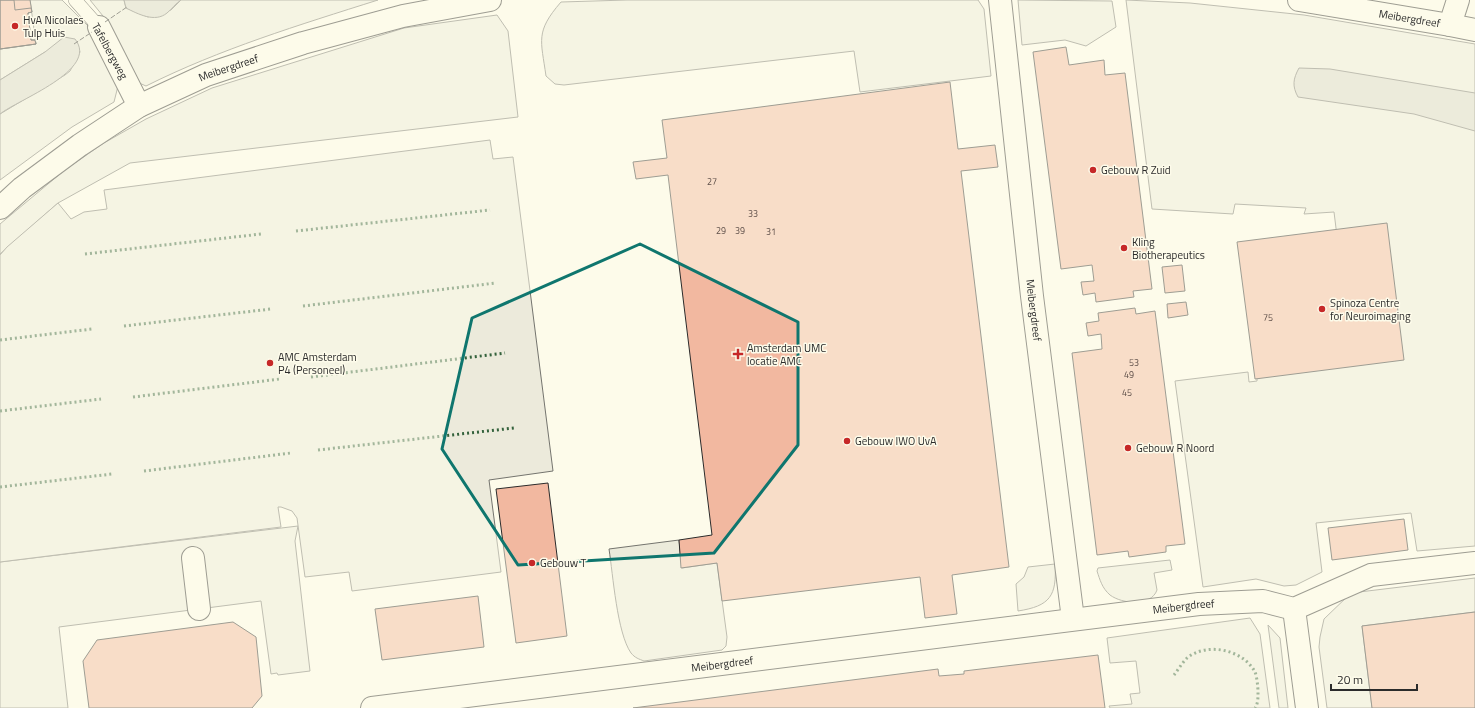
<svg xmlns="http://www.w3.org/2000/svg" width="1475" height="708" font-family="'Titillium Web',sans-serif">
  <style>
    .green { fill: #ecebdb; stroke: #74746e }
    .parking { fill: #eceadb; stroke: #74746e }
    .water { fill: #d8d7c9; stroke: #74746e }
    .building { fill: #f2b8a0; stroke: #2b2b2b }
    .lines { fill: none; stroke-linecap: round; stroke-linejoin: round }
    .lane-casing { stroke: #2b2b2b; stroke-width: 14 }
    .street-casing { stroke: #2b2b2b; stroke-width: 24 }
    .secondary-casing { stroke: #2b2b2b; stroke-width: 24 }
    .lane { stroke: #fdfbea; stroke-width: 13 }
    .street { stroke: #fdfbea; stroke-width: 22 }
    .secondary { stroke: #fdfbea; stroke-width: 22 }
    .hedge { stroke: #34623c; stroke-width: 3; stroke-dasharray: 2 3; stroke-linecap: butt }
    .fence { stroke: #2b2b2b; stroke-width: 1; stroke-dasharray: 5 2; stroke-linecap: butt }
    .marked { fill: none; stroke: #0f766e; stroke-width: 3; stroke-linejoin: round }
    .poi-dot { fill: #c62828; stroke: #fdfbea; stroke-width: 1.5 }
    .labels { text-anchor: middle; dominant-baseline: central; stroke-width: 3; stroke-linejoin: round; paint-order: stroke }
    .number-label { font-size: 9px; fill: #5d4e48 }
    .street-label { font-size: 11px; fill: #2b2b2b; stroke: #fdfbea }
    .poi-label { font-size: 11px; fill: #2b2b2b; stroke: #fdfbea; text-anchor: start }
  </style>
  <rect width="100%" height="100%" fill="#fdfbea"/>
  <!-- green -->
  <path class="green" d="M 30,0 L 62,0 L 90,28 L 119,82 L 114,102 L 72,127 L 0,180 L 0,114 L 65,75 L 70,71 L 80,52 L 77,42 L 45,52 L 0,80 L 0,49 L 36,44 Z
    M 90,0 L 124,0 L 126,8 L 148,17 L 171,10 L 181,0 L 378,0 C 299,25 220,49 146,86 L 137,82 L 103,16 Z
    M 627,0 L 978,0 L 984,9 L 991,76 L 860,92 L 854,51 L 564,85 L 555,84 L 546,76 C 541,40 535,32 561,2 Z
    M 1018,0 L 1112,1 L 1116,27 L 1086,46 L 1065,40 L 1022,45 Z
    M 1126,0 L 1190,3 L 1304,15 L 1475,44 L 1475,546 L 1417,551 L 1411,513 L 1316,523 L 1322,572 L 1296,585 L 1284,586 L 1256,579 L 1203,587 L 1175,381 L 1248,372 L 1249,382 L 1257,381 L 1257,377 L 1353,365 L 1334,212 L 1304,214 L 1306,208 L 1235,204 L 1233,214 L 1152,209 Z
    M 497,15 L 508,31 L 518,117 L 130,163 L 58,203 L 0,254 L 0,224 L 66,169 L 104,143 L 146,119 L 212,88 L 404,28 Z
    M 298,526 L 295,541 L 310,671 L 278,675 L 277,673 L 271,674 L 261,601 L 59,627 L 68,708 L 0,708 L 0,562 Z
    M 679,540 L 682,568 L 717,563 L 727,637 L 726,646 L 722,650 L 644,661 C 639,659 635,658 631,653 C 617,633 613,575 609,549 Z
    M 1170,560 L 1172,570 L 1154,573 L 1157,590 C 1151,607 1122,604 1110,595 C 1102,588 1100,580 1097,571 L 1098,568 Z
    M 1055,564 C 1057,596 1050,606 1018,611 L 1016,584 L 1024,577 L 1028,567 Z
    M 1475,578 L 1475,612 L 1362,626 L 1372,708 L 1327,708 L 1319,647 L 1320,637 L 1324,619 L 1351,593 Z
    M 1250,618 L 1260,634 L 1270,708 L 1110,708 L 1109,706 L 1132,704 L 1130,694 L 1140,693 L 1136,661 L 1110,663 L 1107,638 Z
    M 1268,625 L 1280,638 L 1288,708 L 1279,708 Z"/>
  <!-- parking -->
  <path class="parking" d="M 490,140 L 493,159 L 513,157 L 553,471 L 489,480 L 501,572 L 352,591 L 349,572 L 305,577 L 297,518 L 292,511 L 281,507 L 278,507 L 281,527 L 0,562 L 0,255 L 7,247 L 58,203 L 71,219 L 84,212 L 107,209 L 104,190 Z"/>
  <!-- water -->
  <path class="water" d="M 124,0 L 181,0 C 176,3 172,9 167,13 C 155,23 138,14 126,8 Z
    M 64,37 L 75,39 C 100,70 17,100 0,114 L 0,80 L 45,52 Z
    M 1299,68 L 1330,69 L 1475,93 L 1475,131 L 1414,114 L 1298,97 C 1292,86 1293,79 1299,68 Z"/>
  <!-- building -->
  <path class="building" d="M 0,0 L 30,0 L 32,12 L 28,13 L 31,40 L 35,40 L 36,44 L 0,49 Z
    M 0,0 L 14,0 L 15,10 L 31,8 L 32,12 L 28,13 L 31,40 L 35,40 L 36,44 L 0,49 Z
    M 1066,47 L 1069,65 L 1104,60 L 1105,75 L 1125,73 L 1152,289 L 1133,291 L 1134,297 L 1096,302 L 1095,293 L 1083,295 L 1081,282 L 1094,281 L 1092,265 L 1061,269 L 1033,52 Z
    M 950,82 L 958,149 L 995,145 L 998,167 L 961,171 L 1009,567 L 952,575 L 957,614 L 925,618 L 920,577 L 722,601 L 717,563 L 681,568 L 679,540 L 712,535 L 668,175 L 636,179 L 633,162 L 667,158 L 662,120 Z
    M 1387,223 L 1404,360 L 1255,379 L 1237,242 Z
    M 1182,265 L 1185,291 L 1165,293 L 1162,267 Z
    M 1186,302 L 1188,315 L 1168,318 L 1167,304 Z
    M 1135,308 L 1136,314 L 1155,311 L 1185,544 L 1166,546 L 1166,552 L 1129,557 L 1128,551 L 1097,555 L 1072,353 L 1102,349 L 1101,334 L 1088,336 L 1086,323 L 1099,321 L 1098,313 Z
    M 548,483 L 567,636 L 516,643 L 496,489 Z
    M 1404,519 L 1408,550 L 1332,560 L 1328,528 Z
    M 478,596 L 484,647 L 382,660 L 375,609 Z
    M 1475,612 L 1475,708 L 1372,708 L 1362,626 Z
    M 233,622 L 256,637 L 262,696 L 252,708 L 89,708 L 83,661 L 97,640 Z
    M 1098,655 L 1105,708 L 633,708 L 938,669 L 939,676 L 964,674 L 964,671 Z"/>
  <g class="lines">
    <!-- lane casing -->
    <g class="lane-casing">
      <path id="lane" d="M 75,0 L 99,27"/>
    </g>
    <!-- street casing -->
    <g class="street-casing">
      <g id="street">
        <path id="s1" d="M 1000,0 L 1032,296 L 1073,619"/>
        <path id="s2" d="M 1299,0 L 1450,25"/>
        <path d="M 99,27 L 139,106"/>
        <path id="s3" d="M 0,208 L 22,188 L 80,145 L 139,106 L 206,75 L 303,43 L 403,16 L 490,0"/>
        <path d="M 193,558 L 199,609"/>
        <path d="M 1294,609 L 1307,708"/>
        <path id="s4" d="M 372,708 L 1199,604 L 1263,601 L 1294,609 L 1371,575 L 1475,563"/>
      </g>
    </g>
    <!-- secondary casing -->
    <g class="secondary-casing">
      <path id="secondary" d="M 1458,0 L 1450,25 L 1475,30"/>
    </g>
    <!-- lane -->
    <use href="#lane" class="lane"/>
    <!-- street -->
    <use href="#street" class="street"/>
    <!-- secondary -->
    <use href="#secondary" class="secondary"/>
    <!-- hedge -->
    <path class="hedge" d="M 296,231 L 490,210
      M 85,254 L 261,234
      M 303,306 L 496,283
      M 124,326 L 271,309
      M 0,340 L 92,329
      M 311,377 L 505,353
      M 133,397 L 280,379
      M 0,411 L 101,399
      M 318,450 L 514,428
      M 144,471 L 291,453
      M 0,487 L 112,474
      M 1174,675 C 1178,670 1182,663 1187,658 C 1206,642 1243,649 1255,672 C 1257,677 1258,687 1258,693 C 1258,698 1258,704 1255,708"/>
    <!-- fence -->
    <path class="fence" d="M 105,22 L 127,7
      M 74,44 L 92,32"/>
  </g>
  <!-- marked area -->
  <path d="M0 0H1475V708H0ZM 640,244 L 798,322 L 798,445 L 714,553 L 518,565 L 442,449 L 472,318 Z" fill="#fdfbea" fill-opacity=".55" fill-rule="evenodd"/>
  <path class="marked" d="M 640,244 L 798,322 L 798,445 L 714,553 L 518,565 L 442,449 L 472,318 Z"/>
  <!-- markers -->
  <g class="poi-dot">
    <circle cx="15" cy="26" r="4"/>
    <circle cx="1093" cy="170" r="4"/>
    <circle cx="1124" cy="248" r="4"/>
    <circle cx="1322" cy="309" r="4"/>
    <path d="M736 348h4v4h4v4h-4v4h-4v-4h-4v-4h4z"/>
    <circle cx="270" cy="363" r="4"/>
    <circle cx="847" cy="441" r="4"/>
    <circle cx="1128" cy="448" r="4"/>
    <circle cx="532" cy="563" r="4"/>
  </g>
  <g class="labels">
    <!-- number labels -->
    <g class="number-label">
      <text x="712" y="181">27</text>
      <text x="753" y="213">33</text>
      <text x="721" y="230">29</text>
      <text x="740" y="230">39</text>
      <text x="771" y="231">31</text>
      <text x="1268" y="317">75</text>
      <text x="1134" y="362">53</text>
      <text x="1129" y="374">49</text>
      <text x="1127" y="392">45</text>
    </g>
    <!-- street labels -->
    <g class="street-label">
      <text stroke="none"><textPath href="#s2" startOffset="112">Meibergdreef</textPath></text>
      <text transform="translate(110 51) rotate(61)">Tafelbergweg</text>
      <text stroke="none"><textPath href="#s3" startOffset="270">Meibergdreef</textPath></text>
      <text stroke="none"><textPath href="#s1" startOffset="312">Meibergdreef</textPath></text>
      <text stroke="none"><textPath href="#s4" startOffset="818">Meibergdreef</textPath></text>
      <text stroke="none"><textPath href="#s4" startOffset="353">Meibergdreef</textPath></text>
    </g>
    <!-- poi labels -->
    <g class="poi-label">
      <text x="23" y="20">HvA Nicolaes<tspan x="23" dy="13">Tulp Huis</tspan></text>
      <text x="1101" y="170">Gebouw R Zuid</text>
      <text x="1132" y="242">Kling<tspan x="1132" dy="13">Biotherapeutics</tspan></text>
      <text x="1330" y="303">Spinoza Centre<tspan x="1330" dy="13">for Neuroimaging</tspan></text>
      <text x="747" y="348">Amsterdam UMC<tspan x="747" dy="13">locatie AMC</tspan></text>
      <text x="278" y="357">AMC Amsterdam<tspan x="278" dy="13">P4 (Personeel)</tspan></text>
      <text x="855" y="441">Gebouw IWO UvA</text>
      <text x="1136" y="448">Gebouw R Noord</text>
      <text x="540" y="563">Gebouw T</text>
    </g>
  </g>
  <!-- scale -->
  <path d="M1331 684v6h86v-6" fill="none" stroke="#2b2b2b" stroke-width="2"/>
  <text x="1337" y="684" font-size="12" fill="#2b2b2b" stroke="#fdfbea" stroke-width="3" paint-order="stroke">20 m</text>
</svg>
